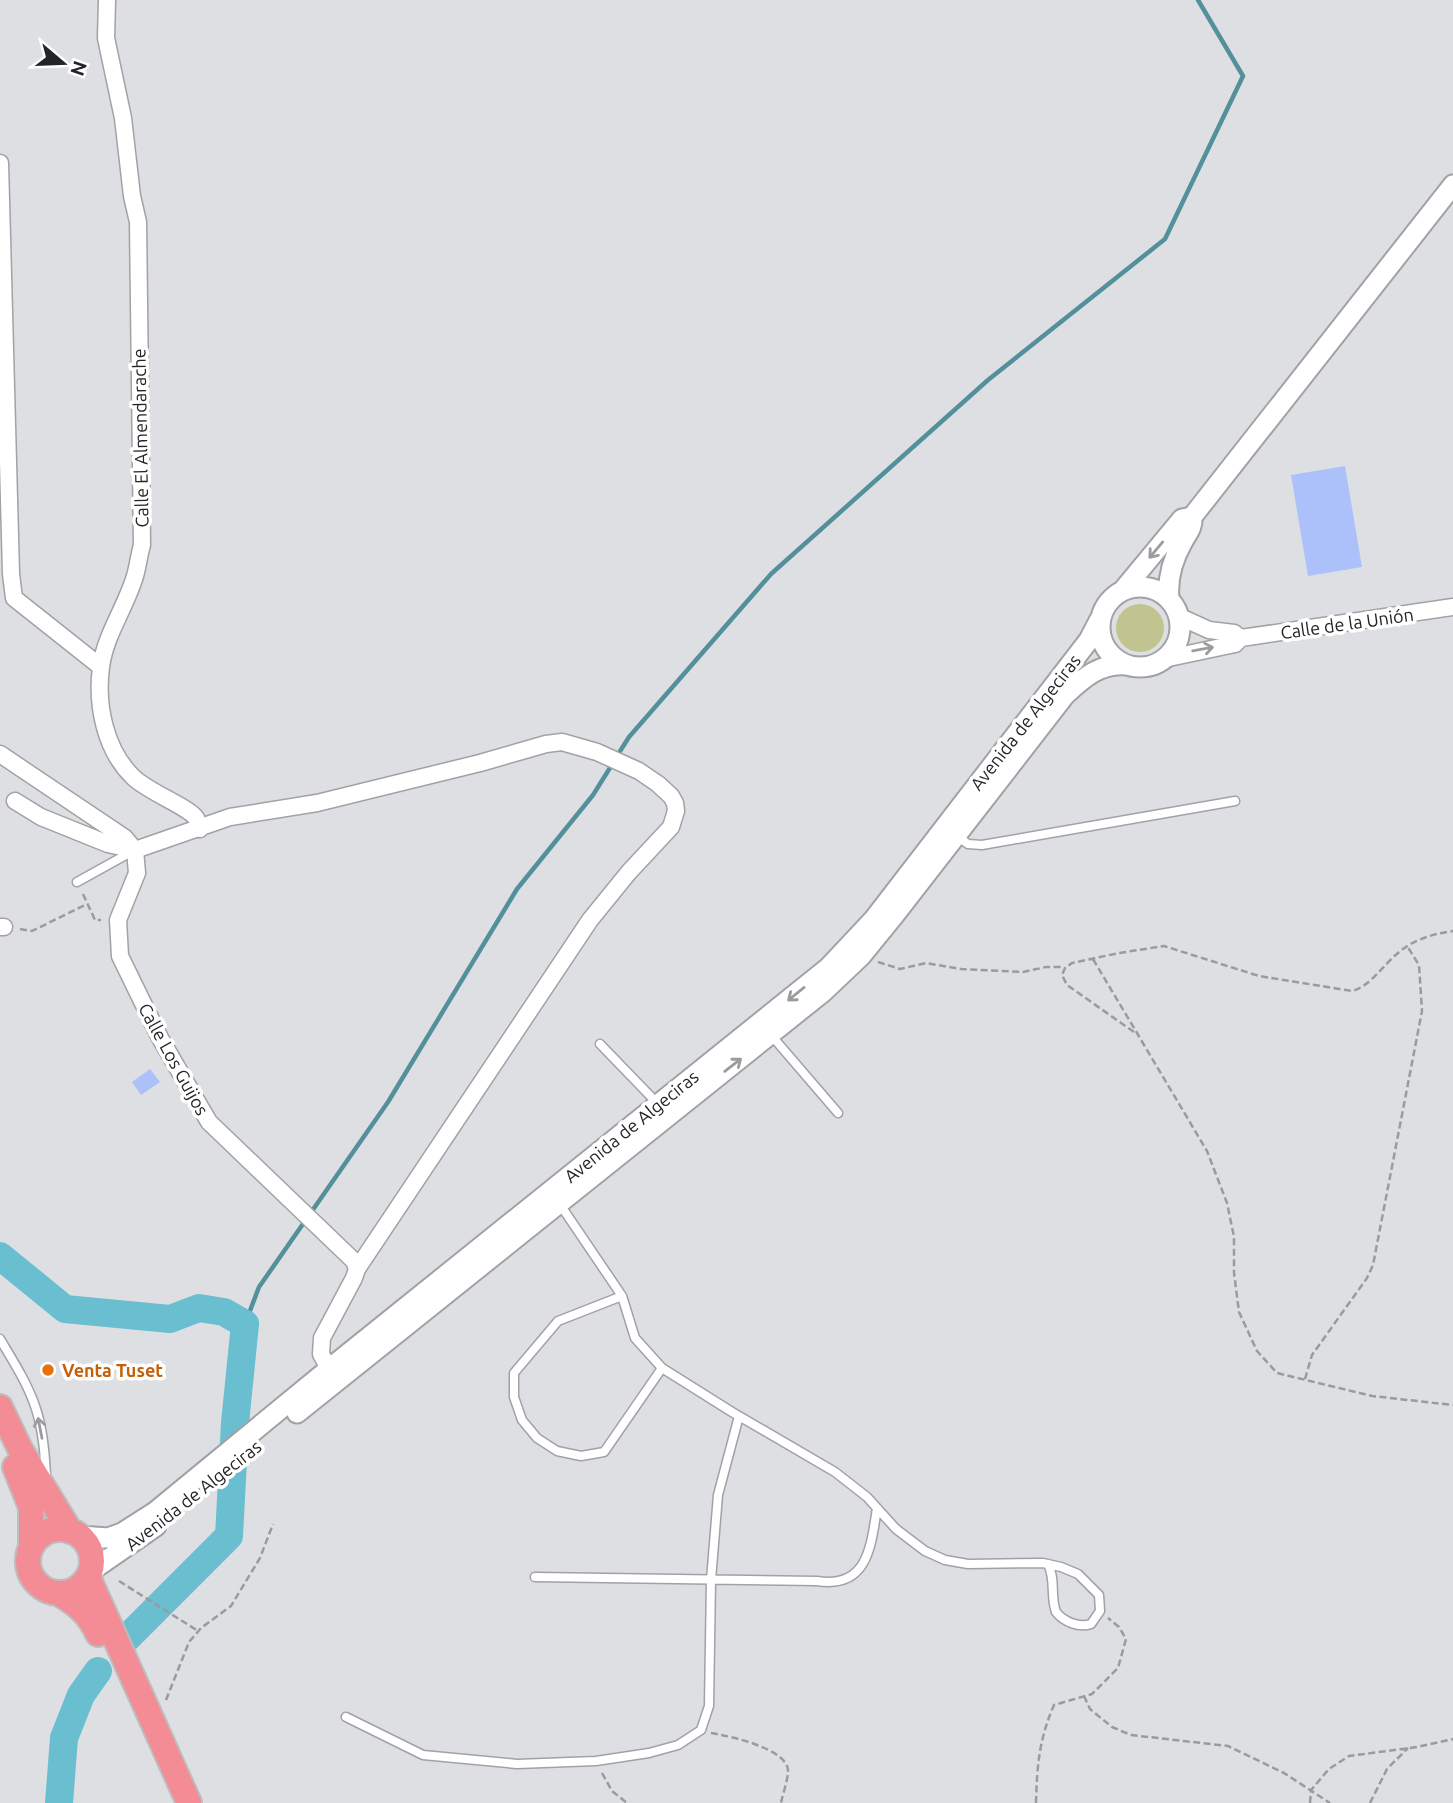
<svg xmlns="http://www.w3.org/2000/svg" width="1453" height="1803" font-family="Ubuntu,sans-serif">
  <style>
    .green { fill: #c1c48f }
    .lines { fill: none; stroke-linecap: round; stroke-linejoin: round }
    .stream { stroke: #54909c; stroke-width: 4.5 }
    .river { stroke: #69bfcf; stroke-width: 28 }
    .building { fill: #acc0fa }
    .service-casing { stroke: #a1a2a6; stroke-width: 11 }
    .minor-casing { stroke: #a1a2a6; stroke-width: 19 }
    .tertiary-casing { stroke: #a1a2a6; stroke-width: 23 }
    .trunk-casing { stroke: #bdbdbe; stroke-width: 28 }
    .path { stroke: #9a9b9e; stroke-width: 2.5; stroke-dasharray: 7 3.5; stroke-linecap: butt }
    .service { stroke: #fff; stroke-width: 8 }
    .minor { stroke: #fff; stroke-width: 16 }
    .tertiary { stroke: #fff; stroke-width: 19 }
    .trunk { stroke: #f38c94; stroke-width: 24 }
    .oneway { stroke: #9c9c9d }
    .food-dot { fill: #e8710a; stroke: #fff; stroke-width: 2.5 }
    .labels { text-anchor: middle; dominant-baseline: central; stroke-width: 7; stroke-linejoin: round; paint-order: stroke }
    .street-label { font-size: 18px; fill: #232425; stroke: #fff }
    .food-label { font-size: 18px; font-weight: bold; fill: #c56008; stroke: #fff; text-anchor: start }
  </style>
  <rect width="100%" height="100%" fill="#dedfe3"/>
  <!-- green -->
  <path class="green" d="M1116 628a24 24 0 1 1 48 0a24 24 0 1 1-48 0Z"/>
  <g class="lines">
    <!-- stream -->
    <path class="stream" d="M 617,756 L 629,737 L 771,574 L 988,380 L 1165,239 L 1243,76 L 1198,0
      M 245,1324 L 259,1287 L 388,1102 L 517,889 L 593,795 L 613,763"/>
    <!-- river -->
    <path class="river" d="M 0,1256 L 65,1309 L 170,1319 L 199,1308 L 224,1312 L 245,1324 L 235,1423 L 229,1536 L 123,1642
      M 59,1803 L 64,1738 L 81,1695 L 98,1671"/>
  </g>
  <!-- building -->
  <path class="building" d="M 1345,466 L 1362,567 L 1308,576 L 1291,475 Z
    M 150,1069 L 160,1082 L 141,1095 L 132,1082 Z"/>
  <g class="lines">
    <!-- service casing -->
    <g class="service-casing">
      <path id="service" d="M 957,836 L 968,844 L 982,845 L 1235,801
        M 77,882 L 133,851
        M 771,1035 L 838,1113
        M 600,1044 L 658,1104
        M 559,1203 L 622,1296 L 635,1338 L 662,1368 L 732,1412 L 835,1472 L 867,1497 L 896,1529 L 925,1551 L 945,1560 L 968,1564 L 1043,1563 L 1061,1567 L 1078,1574 L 1099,1595 L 1100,1611 L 1091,1624 C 1079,1628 1064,1622 1056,1612 C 1050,1596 1056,1580 1048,1564
        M 622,1296 L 558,1321 L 514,1373 L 514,1397 L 522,1420 L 537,1438 L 557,1451 L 581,1456 L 604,1452 L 662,1368
        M 0,1339 C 13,1361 28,1384 36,1409 C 43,1430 45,1454 46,1476
        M 535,1577 L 817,1581 C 868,1589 871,1546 877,1508
        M 346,1717 L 423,1755 L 517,1764 L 596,1761 L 649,1753 L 678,1745 L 701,1730 L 709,1706 L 711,1580 L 718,1495 L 739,1416"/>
    </g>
    <!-- minor casing -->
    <g class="minor-casing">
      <path id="minor" d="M 107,0 L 106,38 L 123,118 L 132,196 L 138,222 L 142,545 C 139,555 138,566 135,576 C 126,607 105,635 101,667 C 96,705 105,750 133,777 C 148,792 189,807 196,818 C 198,821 198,825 200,829
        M 0,163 L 11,574 L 14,598 L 101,667
        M 1178,616 L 1209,630 L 1234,633 L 1241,638
        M 1164,659 L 1235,644 L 1241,638 L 1453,607
        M 0,754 L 125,838 L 135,850 L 137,873 L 118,920 L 120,956 L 160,1038 L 209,1122 L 354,1261 L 357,1269 L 354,1278 L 322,1338 L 321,1354 L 329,1369
        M 15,801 L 41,817 L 108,844 L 135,850 L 230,817 L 317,803 L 480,763 L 546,744 L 562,742 L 597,752 L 639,771 L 658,784 L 671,796 L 675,803 L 676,811 L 671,827 L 629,872 L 590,920 L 357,1269
        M 0,927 L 4,927"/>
    </g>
    <!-- tertiary casing -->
    <g class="tertiary-casing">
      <path id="tertiary" d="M1100 627a40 40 0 1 1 80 0a40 40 0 1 1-80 0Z
        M 1124,589 L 1182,519 L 1192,517
        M 1169,599 C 1167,578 1172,561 1182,543 C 1187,533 1193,528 1192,517 L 1453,185
        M 297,1413 L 823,992 L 861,956 L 896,913 L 1065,695 C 1083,678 1101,662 1127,665
        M 80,1536 L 108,1538 L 122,1533 L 155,1512 L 329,1369 L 828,968 L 874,919 L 1089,640 L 1100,619
        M 91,1571 L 156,1526"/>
    </g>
    <!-- trunk casing -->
    <g class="trunk-casing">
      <path id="trunk" d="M 0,1407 L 20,1449 L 70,1531
        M 15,1467 L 31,1507 L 31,1547
        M28 1561a32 32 0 1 1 64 0a32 32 0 1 1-64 0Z
        M 88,1577 L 189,1803
        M 58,1593 C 77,1604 89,1614 98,1634"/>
    </g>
    <!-- path -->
    <path class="path" d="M 83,894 L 95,920 L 101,920
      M 20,929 L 32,931 L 87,904
      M 1093,959 L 1207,1151 L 1227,1203 L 1234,1237 L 1234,1273 L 1239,1312 L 1257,1351 L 1277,1373 L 1372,1396 L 1453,1405
      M 878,962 L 900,969 L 926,963 L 961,969 L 1023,972 L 1046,967 L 1064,967
      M 1134,1032 L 1067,985 L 1062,975 L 1065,968 L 1072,963 L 1119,953 L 1164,946 L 1259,976 L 1352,991 C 1371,986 1383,965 1398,953 C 1414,939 1433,934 1453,931
      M 1305,1379 L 1312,1355 L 1367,1278 L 1373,1265 L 1422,1011 L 1419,965 L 1407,946
      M 119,1581 L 198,1631
      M 1084,1696 L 1090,1709 L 1112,1727 L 1131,1735 L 1228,1746 L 1284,1773 L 1330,1803
      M 166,1700 L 189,1642 L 201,1628 L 231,1606 L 260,1558 L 273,1524
      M 711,1733 C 729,1736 786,1748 788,1770 C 788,1780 783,1793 781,1803
      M 602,1773 L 612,1791 L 627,1803
      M 1036,1803 C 1037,1765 1039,1740 1054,1705 L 1092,1694 L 1118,1668 L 1126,1639 L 1119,1627 L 1108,1618
      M 1310,1803 L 1311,1790 L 1329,1769 L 1349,1756 L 1417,1747 L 1453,1739
      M 1370,1803 L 1387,1769 L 1408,1748"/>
    <!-- service -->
    <use href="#service" class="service"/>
    <!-- minor -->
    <use href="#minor" class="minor"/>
    <!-- tertiary -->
    <use href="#tertiary" class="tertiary"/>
    <!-- trunk -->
    <use href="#trunk" class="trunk"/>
  </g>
  <!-- one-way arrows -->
  <defs><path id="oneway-shaft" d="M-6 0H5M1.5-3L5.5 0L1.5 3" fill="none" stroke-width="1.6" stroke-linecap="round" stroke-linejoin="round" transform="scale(1.75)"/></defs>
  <g class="oneway">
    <use href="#oneway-shaft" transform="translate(1156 550) rotate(130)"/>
    <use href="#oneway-shaft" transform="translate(1203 649) rotate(-10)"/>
    <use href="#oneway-shaft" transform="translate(796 994) rotate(141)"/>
    <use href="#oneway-shaft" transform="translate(733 1065) rotate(-38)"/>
    <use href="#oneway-shaft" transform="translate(40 1428) rotate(-101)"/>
  </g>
  <!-- markers -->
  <circle class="food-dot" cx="48" cy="1370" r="7"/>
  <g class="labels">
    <!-- street labels -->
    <g class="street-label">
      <text transform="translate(140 438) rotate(-91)">Calle El Almendarache</text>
      <text transform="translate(1347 623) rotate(-8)">Calle de la Unión</text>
      <text transform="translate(1025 722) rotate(-52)">Avenida de Algeciras</text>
      <text transform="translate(174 1059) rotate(61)">Calle Los Guijos</text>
      <text transform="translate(631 1126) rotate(-39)">Avenida de Algeciras</text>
      <text transform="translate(193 1495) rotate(-38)">Avenida de Algeciras</text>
    </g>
    <!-- food labels -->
    <g class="food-label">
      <text x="62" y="1370">Venta Tuset</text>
    </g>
  </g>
  <!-- north arrow -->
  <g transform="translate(63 63) rotate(109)" stroke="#ffffff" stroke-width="5" paint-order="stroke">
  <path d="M0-5L12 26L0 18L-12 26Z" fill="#232425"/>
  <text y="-10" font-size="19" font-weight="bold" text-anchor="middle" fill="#232425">N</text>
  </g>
</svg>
